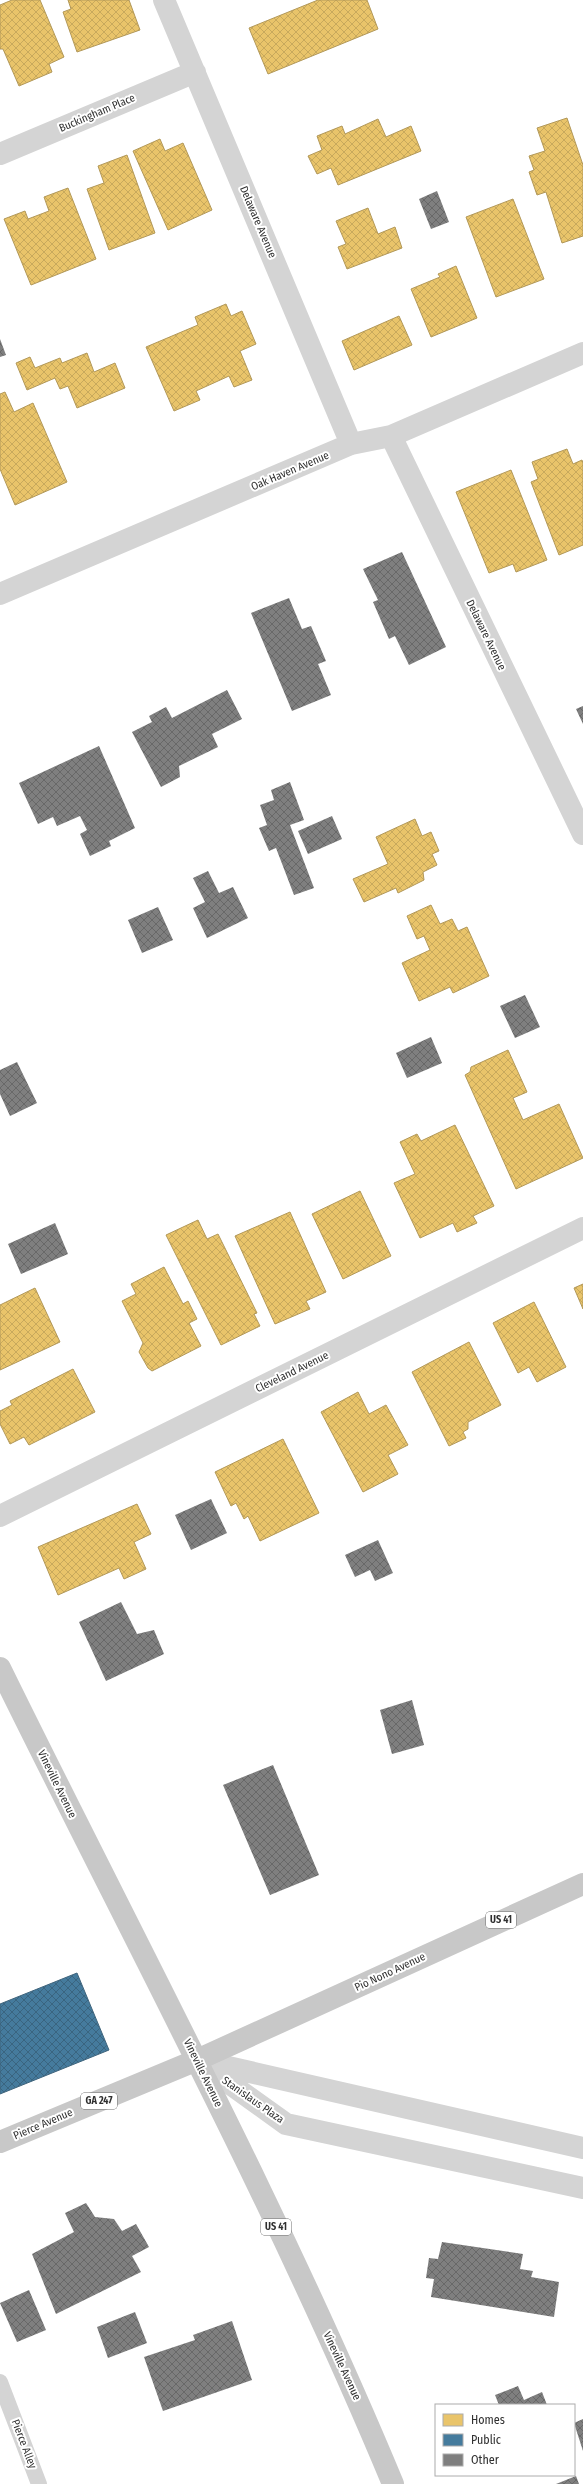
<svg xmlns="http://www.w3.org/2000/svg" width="583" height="2484" font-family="'Fira Sans Condensed',sans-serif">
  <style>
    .homes { fill: url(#homes-cross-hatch); stroke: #b29859 }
    .public { fill: url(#public-cross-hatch); stroke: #3f647c }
    .building { fill: url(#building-cross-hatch) }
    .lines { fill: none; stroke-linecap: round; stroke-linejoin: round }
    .service { stroke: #d4d4d4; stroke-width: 16 }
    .minor { stroke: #d4d4d4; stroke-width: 22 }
    .primary { stroke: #c8c8c8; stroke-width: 22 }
    .labels { text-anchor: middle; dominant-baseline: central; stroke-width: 4; stroke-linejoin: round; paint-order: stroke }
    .shield { fill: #fff; stroke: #6e6e6e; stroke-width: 1 }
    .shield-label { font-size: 10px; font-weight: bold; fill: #303030 }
    .street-label { font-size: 11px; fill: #303030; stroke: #fff }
  </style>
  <defs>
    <pattern id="homes-cross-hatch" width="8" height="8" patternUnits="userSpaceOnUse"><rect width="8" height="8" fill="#e9c46a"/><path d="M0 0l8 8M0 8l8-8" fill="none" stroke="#c8a95c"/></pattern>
    <pattern id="public-cross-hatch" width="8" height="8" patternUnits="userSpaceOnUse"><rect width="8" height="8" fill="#457b9d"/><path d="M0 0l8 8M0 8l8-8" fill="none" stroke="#3a6580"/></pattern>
    <pattern id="building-cross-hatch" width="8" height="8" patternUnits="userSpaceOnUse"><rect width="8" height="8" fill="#7f7f7f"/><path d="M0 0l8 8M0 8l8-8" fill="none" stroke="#686868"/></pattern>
  </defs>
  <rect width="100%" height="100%" fill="#fff"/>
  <!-- homes -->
  <path class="homes" d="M 12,0 L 40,0 L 64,57 L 49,64 L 52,72 L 19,86 L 3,49 L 0,49 L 0,5 Z
    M 68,0 L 129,0 L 140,30 L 77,52 L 63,12 L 71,9 Z
    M 318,0 L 367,0 L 378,29 L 268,74 L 249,28 Z
    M 567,118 L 583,165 L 583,236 L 562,243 L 546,192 L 537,195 L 529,172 L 534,170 L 529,156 L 545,151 L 537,128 Z
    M 378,119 L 386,137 L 411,126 L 421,151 L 338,185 L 331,168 L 317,174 L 308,156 L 322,150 L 317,136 L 342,126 L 345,134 Z
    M 160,139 L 165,151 L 183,143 L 212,210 L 168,230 L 133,151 Z
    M 127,155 L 155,233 L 109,250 L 87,189 L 104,183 L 98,166 Z
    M 68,188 L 96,259 L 31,285 L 4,219 L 25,211 L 28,219 L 49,211 L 44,197 Z
    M 513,199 L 544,279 L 496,297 L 466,217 Z
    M 368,208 L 378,234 L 395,227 L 402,248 L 347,269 L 338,247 L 346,244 L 336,221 Z
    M 456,266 L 477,318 L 431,337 L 411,289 L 440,277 L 438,274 Z
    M 226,304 L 231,316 L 242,311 L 256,344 L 240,351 L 252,380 L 234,387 L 229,376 L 196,391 L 200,400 L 174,411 L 146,347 L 198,325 L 195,317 Z
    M 399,316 L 412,345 L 354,370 L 342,341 Z
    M 87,353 L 94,372 L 115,363 L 125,388 L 77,408 L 68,386 L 60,389 L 55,378 L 27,390 L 16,363 L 30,357 L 35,368 L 60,358 L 62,363 Z
    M 5,392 L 14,412 L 33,403 L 67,482 L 15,505 L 0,469 L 0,394 Z
    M 567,449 L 573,464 L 582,460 L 583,463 L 583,545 L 559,555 L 531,482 L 538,479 L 532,462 Z
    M 511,470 L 547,560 L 516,572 L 513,564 L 489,573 L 456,492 Z
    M 415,819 L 422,836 L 431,832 L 439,851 L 432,854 L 437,865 L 423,872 L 424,880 L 398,893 L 396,888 L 364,902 L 353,879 L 388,864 L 376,837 Z
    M 431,905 L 440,924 L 452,919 L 458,931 L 467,927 L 489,976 L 453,993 L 450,987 L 419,1001 L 402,963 L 430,950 L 424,936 L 417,939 L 407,916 Z
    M 508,1050 L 527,1092 L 513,1098 L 523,1120 L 559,1104 L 583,1158 L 516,1189 L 465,1075 L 470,1072 L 471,1067 Z
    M 455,1125 L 494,1206 L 473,1216 L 477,1223 L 457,1232 L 453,1223 L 420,1238 L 394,1183 L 415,1174 L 400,1142 L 417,1134 L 421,1141 Z
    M 360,1191 L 391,1256 L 343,1279 L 312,1214 Z
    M 290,1212 L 326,1292 L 306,1301 L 310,1309 L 275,1324 L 235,1236 Z
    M 198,1220 L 207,1239 L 218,1234 L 257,1313 L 254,1314 L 260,1326 L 221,1345 L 166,1235 Z
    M 164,1267 L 183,1304 L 188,1301 L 197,1319 L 189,1323 L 201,1346 L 152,1371 L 148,1368 L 139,1352 L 143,1343 L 122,1301 L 136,1294 L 131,1284 Z
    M 583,1284 L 583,1309 L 574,1288 Z
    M 35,1288 L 60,1342 L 0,1370 L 0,1305 Z
    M 534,1302 L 566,1367 L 537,1382 L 529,1367 L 518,1373 L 493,1323 Z
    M 469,1342 L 501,1405 L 468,1422 L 468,1429 L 463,1432 L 466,1438 L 449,1446 L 412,1372 Z
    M 73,1369 L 95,1412 L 29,1445 L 24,1437 L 10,1444 L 0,1424 L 0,1411 L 12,1405 L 10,1401 Z
    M 358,1392 L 369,1414 L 386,1405 L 408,1445 L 388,1455 L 398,1474 L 363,1492 L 321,1412 Z
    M 283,1439 L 319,1513 L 260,1541 L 248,1516 L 244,1519 L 236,1503 L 231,1506 L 215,1472 Z
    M 137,1504 L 151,1534 L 134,1542 L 146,1569 L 124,1579 L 119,1568 L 58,1595 L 38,1547 Z"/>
  <!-- public -->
  <path class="public" d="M 77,1973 L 109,2050 L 0,2094 L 0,2004 Z"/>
  <!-- building -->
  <path class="building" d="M 437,191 L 449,222 L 431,229 L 419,199 Z
    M 0,339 L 6,355 L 0,357 Z
    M 402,552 L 446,647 L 409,665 L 395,636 L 389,639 L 373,602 L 378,600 L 363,569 Z
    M 289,598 L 302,629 L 311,626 L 326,661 L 318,664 L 331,695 L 292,711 L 251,613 Z
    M 227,690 L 242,719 L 212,734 L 218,747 L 179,766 L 180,777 L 161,787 L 132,732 L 152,722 L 149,716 L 166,707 L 172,718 Z
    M 583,706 L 583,724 L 576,709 Z
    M 99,746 L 135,828 L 109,841 L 111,846 L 90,856 L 80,834 L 87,830 L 80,816 L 57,826 L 53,817 L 38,824 L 19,783 Z
    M 290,782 L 304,820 L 290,825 L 314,888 L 294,895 L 276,848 L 269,851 L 259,828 L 267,825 L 260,805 L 274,800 L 271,790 Z
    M 332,816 L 342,839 L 308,854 L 298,831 Z
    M 208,871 L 219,893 L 233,887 L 248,918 L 207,938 L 193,908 L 205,902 L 193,878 Z
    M 158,907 L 173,940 L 142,953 L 128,920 Z
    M 525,995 L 540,1027 L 515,1038 L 500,1006 Z
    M 431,1037 L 442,1063 L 407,1078 L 396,1053 Z
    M 17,1062 L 37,1103 L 10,1116 L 0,1094 L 0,1070 Z
    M 55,1223 L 68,1254 L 21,1274 L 8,1244 Z
    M 211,1499 L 227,1533 L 191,1550 L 175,1515 Z
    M 378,1540 L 393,1573 L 375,1581 L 370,1570 L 355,1577 L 345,1555 Z
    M 121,1602 L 137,1634 L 154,1630 L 164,1654 L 106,1681 L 79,1622 Z
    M 412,1700 L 424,1745 L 392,1754 L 380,1710 Z
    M 273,1765 L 319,1875 L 270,1895 L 223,1785 Z
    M 86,2203 L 95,2217 L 114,2219 L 122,2231 L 136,2224 L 149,2247 L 132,2256 L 141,2272 L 56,2314 L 32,2254 L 74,2232 L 65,2213 Z
    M 442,2242 L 523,2254 L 520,2269 L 533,2271 L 531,2277 L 559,2282 L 554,2317 L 431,2297 L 434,2279 L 426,2278 L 429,2258 L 438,2259 Z
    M 29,2290 L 46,2330 L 17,2342 L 0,2303 Z
    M 135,2312 L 147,2343 L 108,2358 L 97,2327 Z
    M 232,2321 L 252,2380 L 163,2411 L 144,2357 L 195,2340 L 193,2335 Z
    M 518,2386 L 524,2400 L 542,2392 L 547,2405 L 499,2405 L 495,2395 Z
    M 583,2419 L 583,2451 L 574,2423 Z
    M 576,2476 L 579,2484 L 556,2484 Z"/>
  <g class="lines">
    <!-- service -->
    <path class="service" d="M 0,2382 L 39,2484"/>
    <!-- minor -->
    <path class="minor" d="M 164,0 L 351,444
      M 0,154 L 195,72
      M 391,436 L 583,834
      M 0,594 L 351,444 L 391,436 L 583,353
      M 0,1516 L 583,1228
      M 197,2060 L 286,2124 L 583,2188
      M 206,2062 L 583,2148"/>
    <!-- primary -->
    <path class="primary" d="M 0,1668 C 133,1939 277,2205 393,2484
      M 0,2142 L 197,2060 L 583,1884"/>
  </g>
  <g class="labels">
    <!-- shield labels -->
    <g class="shield">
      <rect x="486" y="1912" width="30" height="16" rx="3"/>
      <rect x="81" y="2093" width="36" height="16" rx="3"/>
      <rect x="261" y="2219" width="30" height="16" rx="3"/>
    </g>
    <g class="shield-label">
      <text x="501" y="1920">US 41</text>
      <text x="99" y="2101">GA 247</text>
      <text x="276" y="2227">US 41</text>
    </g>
    <!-- street labels -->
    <g class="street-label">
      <text transform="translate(97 113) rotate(-23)">Buckingham Place</text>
      <text transform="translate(258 222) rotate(67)">Delaware Avenue</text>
      <text transform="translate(290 471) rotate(-23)">Oak Haven Avenue</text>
      <text transform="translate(486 635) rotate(64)">Delaware Avenue</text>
      <text transform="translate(292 1372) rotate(-26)">Cleveland Avenue</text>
      <text transform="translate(57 1784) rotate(64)">Vineville Avenue</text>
      <text transform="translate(390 1972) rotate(-25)">Pio Nono Avenue</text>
      <text transform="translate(203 2073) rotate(64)">Vineville Avenue</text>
      <text transform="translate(253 2100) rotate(35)">Stanislaus Plaza</text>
      <text transform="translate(43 2124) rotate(-23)">Pierce Avenue</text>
      <text transform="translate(342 2366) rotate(65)">Vineville Avenue</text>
      <text transform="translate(24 2444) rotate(69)">Pierce Alley</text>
    </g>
  </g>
  <!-- legend -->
  <rect x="435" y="2404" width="140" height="72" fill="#ffffff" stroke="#acacac"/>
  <rect x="443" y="2414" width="20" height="12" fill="#e9c46a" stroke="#acacac"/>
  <text x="471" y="2424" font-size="12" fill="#303030">Homes</text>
  <rect x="443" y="2434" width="20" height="12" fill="#457b9d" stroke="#acacac"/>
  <text x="471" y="2444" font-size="12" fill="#303030">Public</text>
  <rect x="443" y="2454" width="20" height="12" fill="#7f7f7f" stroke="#acacac"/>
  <text x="471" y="2464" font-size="12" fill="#303030">Other</text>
</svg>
